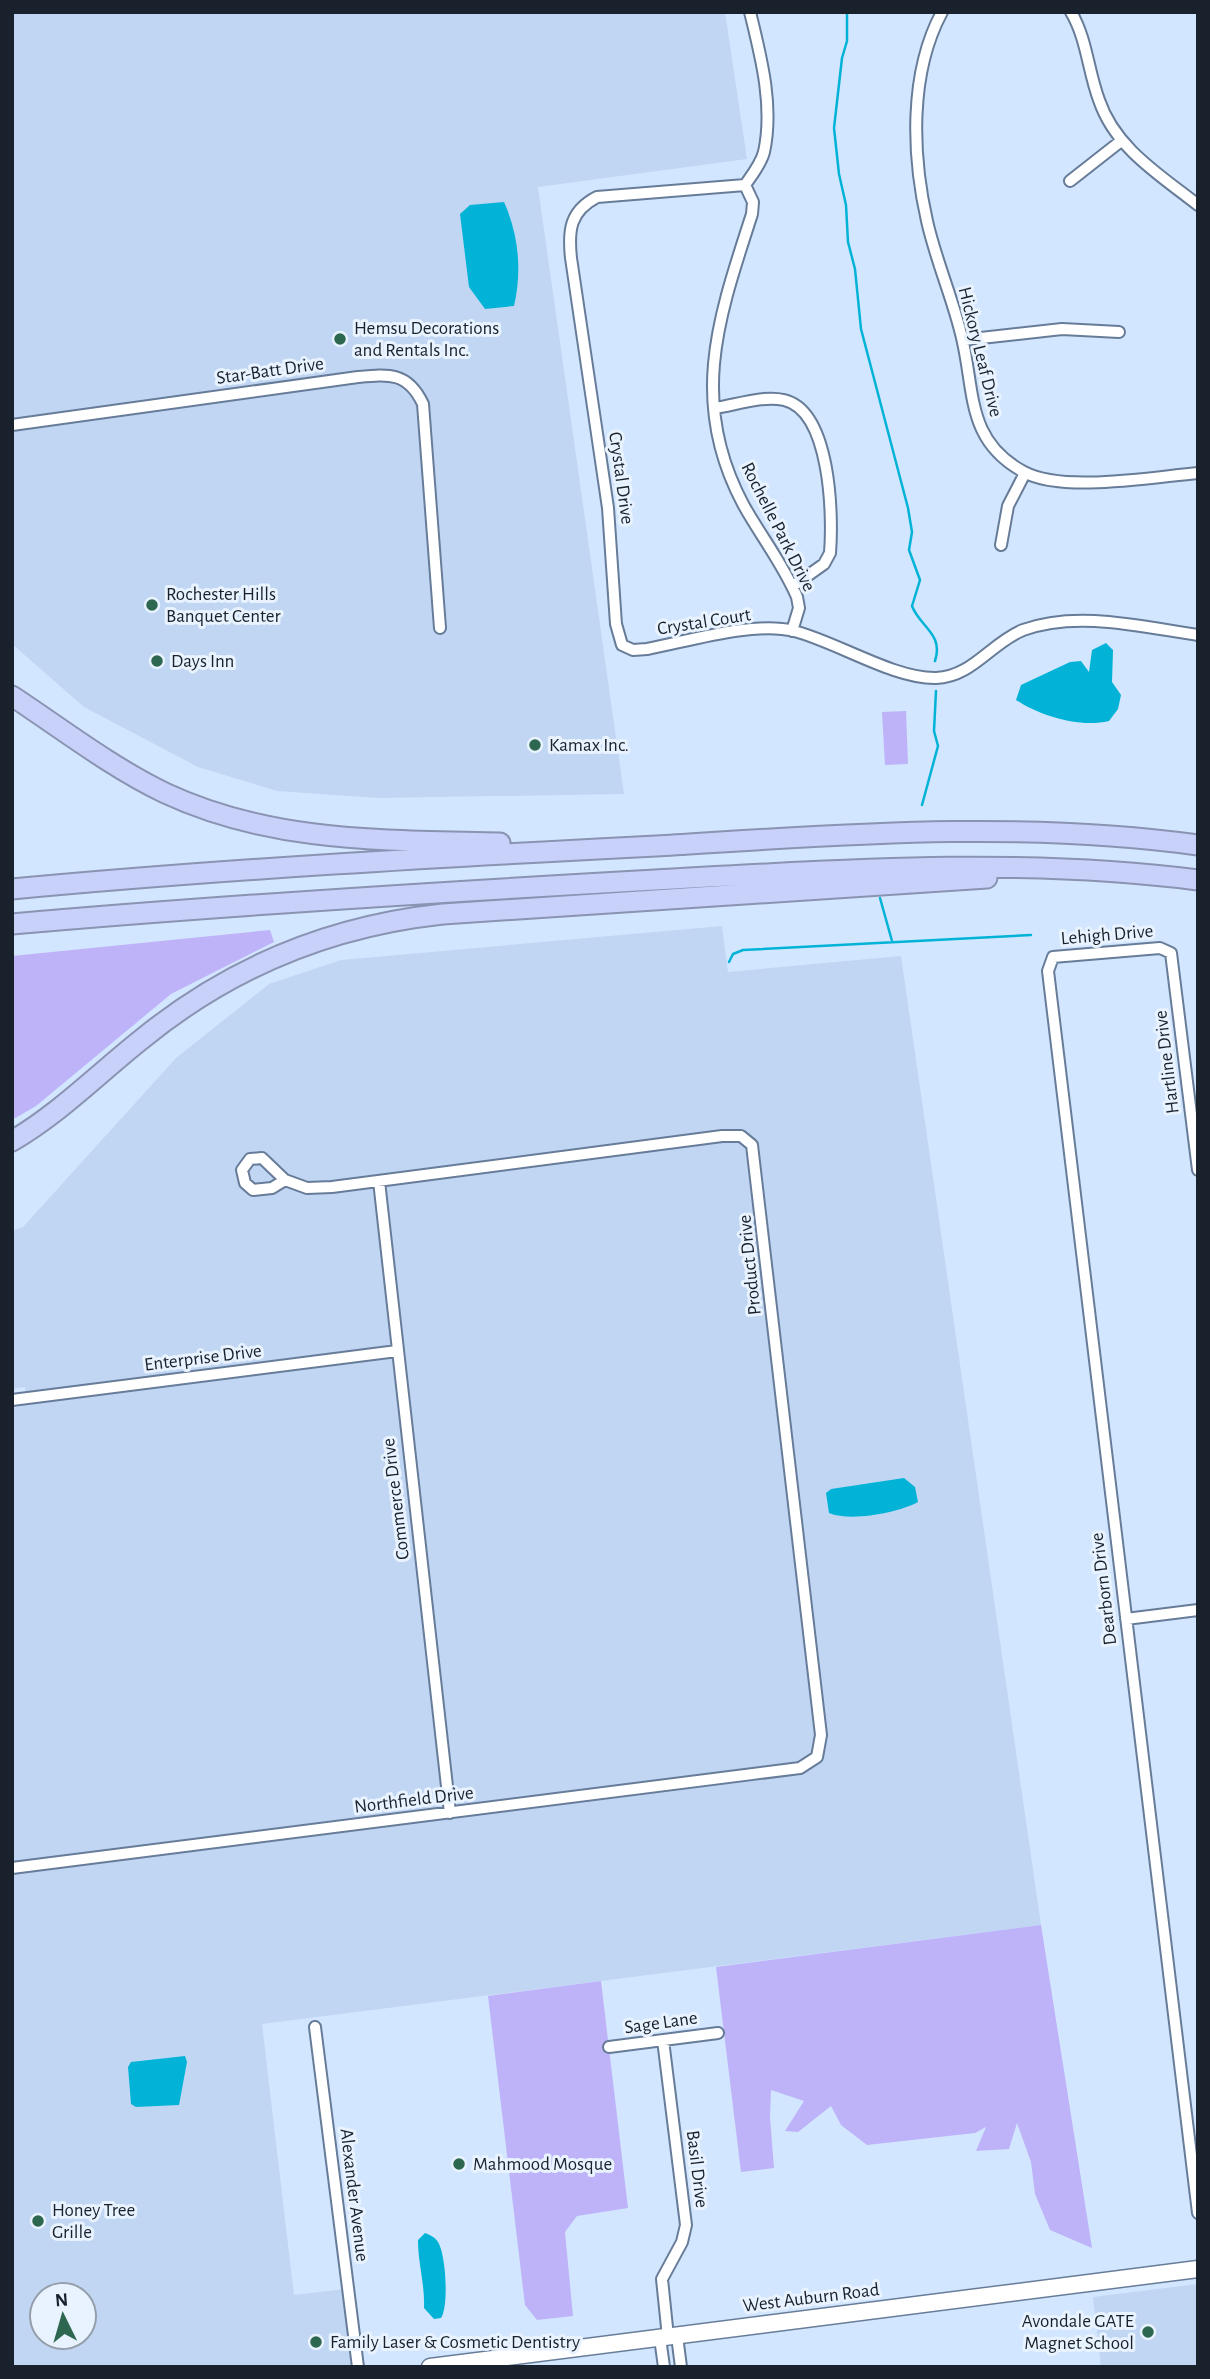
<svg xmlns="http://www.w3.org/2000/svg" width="1210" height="2379" font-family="'Alegreya Sans',sans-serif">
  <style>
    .built { fill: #c0d6f3; fill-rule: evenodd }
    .green { fill: #beb3f8 }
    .water { fill: #02b3d7 }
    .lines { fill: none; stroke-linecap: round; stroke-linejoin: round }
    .stream { stroke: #02b3d7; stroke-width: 2.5 }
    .street-casing { stroke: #677c98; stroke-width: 14 }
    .secondary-casing { stroke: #677c98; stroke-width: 19 }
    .highway-casing { stroke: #8a93b2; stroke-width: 23 }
    .street { stroke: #fff; stroke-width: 10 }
    .secondary { stroke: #fff; stroke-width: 16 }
    .highway { stroke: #c7d1fa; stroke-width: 19 }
    .poi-dot { fill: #2e6750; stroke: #e9f3ff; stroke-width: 2.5 }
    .labels { text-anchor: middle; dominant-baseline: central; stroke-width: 6; stroke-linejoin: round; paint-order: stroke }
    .poi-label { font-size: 19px; fill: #18212c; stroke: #e9f3ff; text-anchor: start }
    .street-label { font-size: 19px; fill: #18212c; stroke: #e9f3ff }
  </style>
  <rect width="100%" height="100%" fill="#d3e6ff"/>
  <!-- built -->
  <path class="built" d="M 12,12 L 725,12 L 747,159 L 538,187 L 624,794 L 378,798 L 277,791 L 198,767 L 84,707 L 12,644 Z
    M 722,926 L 728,972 L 901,956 L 1041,1925 L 262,2024 L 294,2295 L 345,2289 L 354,2361 L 351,2366 L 12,2367 L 12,1408 L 27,1405 L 25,1387 L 12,1389 L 12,1231 L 23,1227 L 176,1058 L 269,984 L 341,960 ZM 42,2295 L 84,2295 L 84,2337 L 42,2337 Z
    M 1198,2284 L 1198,2367 L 1101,2367 L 1093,2297 Z"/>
  <!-- green -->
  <path class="green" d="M 906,711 L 908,764 L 885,765 L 882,712 Z
    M 270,930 L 274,942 L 171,994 L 36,1106 L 12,1120 L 12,956 Z
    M 1041,1925 L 1092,2248 L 1050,2230 L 1035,2194 L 1031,2162 L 1017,2123 L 1009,2149 L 976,2151 L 986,2127 L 975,2133 L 867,2145 L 841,2125 L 831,2106 L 798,2132 L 785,2131 L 804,2101 L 771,2090 L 770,2117 L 774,2168 L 741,2172 L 716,1967 Z
    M 601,1981 L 628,2208 L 577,2216 L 565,2232 L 573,2316 L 537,2320 L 525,2305 L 488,1996 Z"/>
  <!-- water -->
  <path class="water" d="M 504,202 C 519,235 522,272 514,306 L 485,309 L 469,287 L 460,214 L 470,205 Z
    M 1106,643 L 1113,650 L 1112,682 L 1121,695 L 1118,709 L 1109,721 C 1079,728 1041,716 1016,700 L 1021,685 L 1070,662 L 1081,661 L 1089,672 L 1092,650 Z
    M 904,1478 L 915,1487 L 918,1502 C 898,1513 850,1522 829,1513 L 826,1493 L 831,1489 Z
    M 185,2056 L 187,2062 L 179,2105 L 136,2107 L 131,2104 L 128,2067 L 131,2062 Z
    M 425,2233 C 430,2235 435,2237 438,2242 C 446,2255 449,2306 441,2318 L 434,2319 L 424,2308 C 425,2284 418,2264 418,2240 Z"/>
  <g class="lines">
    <!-- stream -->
    <path class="stream" d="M 847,12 L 847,41 L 842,58 L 834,128 L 839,174 L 846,205 L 848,242 L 855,269 L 861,329 L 908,508 L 912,532 L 909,550 L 920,580 L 912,606 C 920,627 944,634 935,661
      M 922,805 L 938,746 L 934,731 L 936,691
      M 880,898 L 892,941
      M 729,962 L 733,954 L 743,950 L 1031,935"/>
    <!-- street casing -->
    <g class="street-casing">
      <path id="street" d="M 750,12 C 761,57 774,106 764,152 C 761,164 752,175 745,185 L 753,202 L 752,214 C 719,316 688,401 743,504 C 760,535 783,564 797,597 L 799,608 L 792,631
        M 942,12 C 909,73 912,155 927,221 C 936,261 953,299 962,338 C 975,392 966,441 1024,472 C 1063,493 1152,477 1198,473
        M 1071,12 C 1087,39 1088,71 1099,100 C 1115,148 1160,175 1198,205
        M 1070,181 L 1121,141
        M 745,185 L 597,197 C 570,211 568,230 571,258 L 608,508 L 616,624 L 622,645 L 633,650 L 647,649 C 689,641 753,621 794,631 C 837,642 894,679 936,678 C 972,677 991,643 1023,630 C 1077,610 1143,627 1198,635
        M 963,340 L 1062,329 L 1119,332
        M 715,408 C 736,405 763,395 784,400 C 831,411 833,516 830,553 L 824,564 L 793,586
        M 12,425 L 358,377 C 389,374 408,372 423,404 L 440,628
        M 1001,545 L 1008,506 L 1025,473
        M 1198,1170 L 1171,953 L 1160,948 L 1053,957 L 1048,971 L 1198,2213
        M 379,1181 L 450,1813
        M 12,1400 L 397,1351
        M 1126,1619 L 1198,1610
        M 12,1868 L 800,1768 L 817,1757 L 821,1735 L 752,1145 L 741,1136 L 722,1136 L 332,1187 L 307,1188 L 285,1180 L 262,1158 L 250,1159 L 242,1170 L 245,1183 L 253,1190 L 272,1188 L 285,1180
        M 315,2027 L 358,2367
        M 663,2040 L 686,2225 L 682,2242 L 662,2279 L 668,2337
        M 609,2047 L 718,2033
        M 677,2336 L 681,2367
        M 660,2338 L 664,2367"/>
    </g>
    <!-- secondary casing -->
    <g class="secondary-casing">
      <path id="secondary" d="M 430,2367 L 1198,2269"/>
    </g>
    <!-- highway casing -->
    <g class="highway-casing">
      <path id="highway" d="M 12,696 C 62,729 111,767 165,793 C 272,843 384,840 500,843
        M 12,889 C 226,869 441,857 656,846 C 836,835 1017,820 1198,845
        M 12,924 C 227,905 441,892 655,880 C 837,870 1017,857 1198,880
        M 12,1141 C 60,1113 99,1073 142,1039 C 230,967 330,926 443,914 L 987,878"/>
    </g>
    <!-- street -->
    <use href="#street" class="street"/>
    <!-- secondary -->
    <use href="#secondary" class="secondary"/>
    <!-- highway -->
    <use href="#highway" class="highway"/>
  </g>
  <!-- markers -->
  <g class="poi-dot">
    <circle cx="340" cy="339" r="7"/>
    <circle cx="152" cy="605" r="7"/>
    <circle cx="157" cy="661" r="7"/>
    <circle cx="535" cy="745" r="7"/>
    <circle cx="459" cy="2164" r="7"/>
    <circle cx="38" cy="2221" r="7"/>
    <circle cx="1148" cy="2332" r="7"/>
    <circle cx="316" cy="2342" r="7"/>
  </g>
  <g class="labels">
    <!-- poi labels -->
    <g class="poi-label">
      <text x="354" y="328">Hemsu Decorations<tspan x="354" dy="22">and Rentals Inc.</tspan></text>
      <text x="166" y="594">Rochester Hills<tspan x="166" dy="22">Banquet Center</tspan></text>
      <text x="171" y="661">Days Inn</text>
      <text x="549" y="745">Kamax Inc.</text>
      <text x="473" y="2164">Mahmood Mosque</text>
      <text x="52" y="2210">Honey Tree<tspan x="52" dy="22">Grille</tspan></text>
      <text x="1134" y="2321" text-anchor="end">Avondale GATE<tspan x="1134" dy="22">Magnet School</tspan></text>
      <text x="330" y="2342">Family Laser &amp; Cosmetic Dentistry</text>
    </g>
    <!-- street labels -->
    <g class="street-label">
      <text transform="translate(980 352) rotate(76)">Hickory Leaf Drive</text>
      <text transform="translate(270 371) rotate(-8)">Star-Batt Drive</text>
      <text transform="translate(621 478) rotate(82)">Crystal Drive</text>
      <text transform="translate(778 527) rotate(63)">Rochelle Park Drive</text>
      <text transform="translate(704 622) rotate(-9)">Crystal Court</text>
      <text transform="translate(1107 935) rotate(-5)">Lehigh Drive</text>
      <text transform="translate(1167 1062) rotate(-97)">Hartline Drive</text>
      <text transform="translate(750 1265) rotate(-96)">Product Drive</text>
      <text transform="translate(203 1358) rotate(-7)">Enterprise Drive</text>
      <text transform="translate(396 1499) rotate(-97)">Commerce Drive</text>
      <text transform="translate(1104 1589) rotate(-97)">Dearborn Drive</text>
      <text transform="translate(414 1800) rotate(-7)">Northfield Drive</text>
      <text transform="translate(661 2023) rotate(-8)">Sage Lane</text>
      <text transform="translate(697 2169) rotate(83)">Basil Drive</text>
      <text transform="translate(354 2195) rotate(83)">Alexander Avenue</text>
      <text transform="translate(811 2298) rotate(-7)">West Auburn Road</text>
    </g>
  </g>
  <!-- border -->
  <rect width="1210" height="2379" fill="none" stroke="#18212c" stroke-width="28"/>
  <!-- north arrow -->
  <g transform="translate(63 2316) rotate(355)"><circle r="33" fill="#e9f3ff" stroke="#959fab" stroke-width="2"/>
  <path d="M0-5L12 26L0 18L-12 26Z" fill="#2e6750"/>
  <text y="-10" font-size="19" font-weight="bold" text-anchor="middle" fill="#18212c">N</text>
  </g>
</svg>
